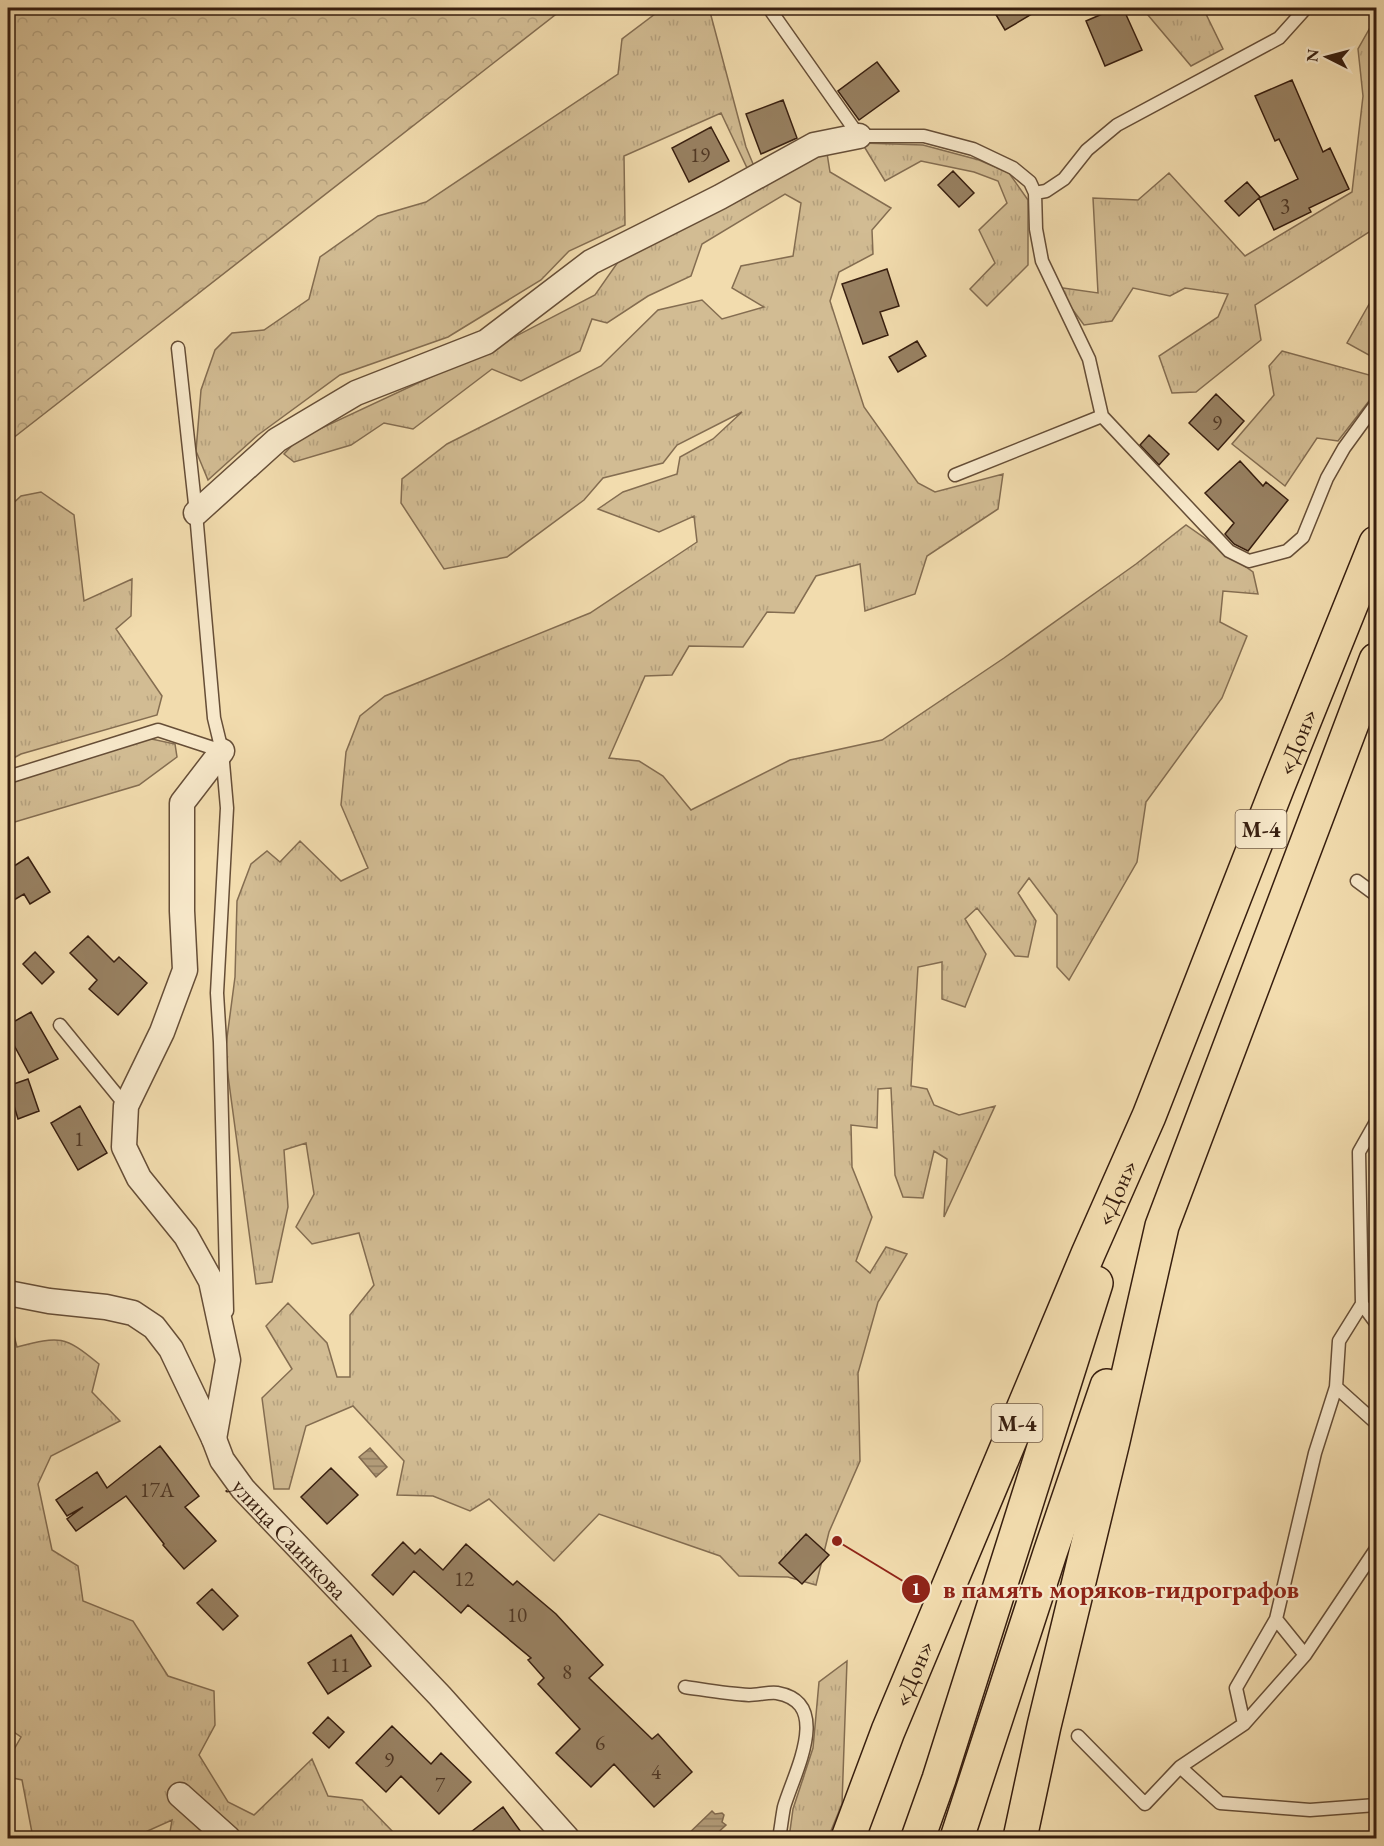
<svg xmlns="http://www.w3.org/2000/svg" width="1384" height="1846" font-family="'EB Garamond',serif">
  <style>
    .grass { fill: url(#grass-tufts); stroke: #846d51; stroke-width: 1.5 }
    .forest { fill: url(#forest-crowns); stroke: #846d51; stroke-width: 1.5 }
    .water { fill: url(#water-rules); stroke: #81694e; stroke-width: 1.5 }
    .building { fill: #988162; stroke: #371e0f; stroke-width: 1.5 }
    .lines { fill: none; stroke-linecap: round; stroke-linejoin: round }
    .lane-casing { stroke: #664e37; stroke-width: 15 }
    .street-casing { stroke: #664e37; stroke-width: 27 }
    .highway-casing { stroke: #371e0f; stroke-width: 36 }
    .lane { stroke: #f7e8ca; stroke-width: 12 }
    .street { stroke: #f7e8ca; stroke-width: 24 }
    .highway { stroke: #f2dcae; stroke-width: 33 }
    .labels { text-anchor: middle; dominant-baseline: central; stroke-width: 4.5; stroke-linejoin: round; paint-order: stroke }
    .number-label { font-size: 21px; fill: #4f3724 }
    .shield { fill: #f7e8ca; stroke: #715b47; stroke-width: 1.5 }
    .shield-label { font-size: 22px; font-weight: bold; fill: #371e0f }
    .street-label { font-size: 24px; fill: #371e0f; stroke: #f7e8ca }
    .leader { fill: none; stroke: #8f2418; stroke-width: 2 }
    .callout-dot { fill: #8f2418; stroke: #f7e8ca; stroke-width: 2 }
    .mark-label { font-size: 18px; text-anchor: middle; font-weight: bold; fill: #fff }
    .callout-label { font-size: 26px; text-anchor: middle; font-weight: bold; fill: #8f2418; stroke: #f7e8ca; stroke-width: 4.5; stroke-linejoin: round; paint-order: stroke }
  </style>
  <defs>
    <pattern id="grass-tufts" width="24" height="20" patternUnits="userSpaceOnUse" patternTransform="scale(1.5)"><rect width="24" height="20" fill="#d2bc93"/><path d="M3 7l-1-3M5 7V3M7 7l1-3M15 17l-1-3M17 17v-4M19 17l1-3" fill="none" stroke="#b5a17e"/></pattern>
    <pattern id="forest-crowns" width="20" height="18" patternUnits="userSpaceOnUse" patternTransform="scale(1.5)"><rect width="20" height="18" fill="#d2bc93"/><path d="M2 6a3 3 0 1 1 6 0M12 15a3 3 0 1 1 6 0" fill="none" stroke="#b5a17e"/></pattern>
    <pattern id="water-rules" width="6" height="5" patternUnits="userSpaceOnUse" patternTransform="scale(1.5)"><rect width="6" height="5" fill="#b29b78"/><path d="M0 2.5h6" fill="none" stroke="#927e61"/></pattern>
  </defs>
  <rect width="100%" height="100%" fill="#f2dcae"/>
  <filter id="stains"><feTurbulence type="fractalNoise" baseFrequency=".00333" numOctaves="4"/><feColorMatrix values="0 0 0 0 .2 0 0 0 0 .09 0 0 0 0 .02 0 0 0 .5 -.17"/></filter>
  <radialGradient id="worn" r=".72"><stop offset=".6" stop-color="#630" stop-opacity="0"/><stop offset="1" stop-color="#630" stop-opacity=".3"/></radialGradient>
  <!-- grass -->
  <path class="grass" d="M 663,8 L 709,8 L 746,147 L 761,183 L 826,147 L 830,172 L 891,208 L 872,230 L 873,254 L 839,272 L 830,301 L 864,407 L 918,483 L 935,492 L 1003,474 L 998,509 L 927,556 L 915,594 L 865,611 L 860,564 L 816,576 L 794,613 L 767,612 L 743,647 L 689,646 L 672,675 L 645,676 L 609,758 L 639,761 L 663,776 L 691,810 L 790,760 L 882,740 L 1004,658 L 1136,564 L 1186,525 L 1253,572 L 1258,594 L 1223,591 L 1220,622 L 1247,636 L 1222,698 L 1146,802 L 1137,862 L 1069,980 L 1057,967 L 1057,915 L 1029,878 L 1018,893 L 1036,921 L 1028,957 L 1015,956 L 977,908 L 965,919 L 986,954 L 965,1007 L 942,999 L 942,962 L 918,967 L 911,1086 L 927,1089 L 934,1105 L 959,1115 L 995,1106 L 944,1217 L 947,1159 L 934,1151 L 923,1198 L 903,1197 L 895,1175 L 891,1088 L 878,1089 L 877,1128 L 851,1125 L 852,1167 L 872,1217 L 856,1261 L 870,1273 L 886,1247 L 907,1254 L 878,1302 L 858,1373 L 860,1461 L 829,1532 L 816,1585 L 788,1577 L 739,1576 L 720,1556 L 599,1514 L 554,1561 L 489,1499 L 470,1511 L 433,1496 L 397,1495 L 404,1461 L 353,1406 L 306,1426 L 289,1489 L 274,1489 L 262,1398 L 292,1369 L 266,1326 L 288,1303 L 327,1343 L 337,1377 L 350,1377 L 350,1315 L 374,1285 L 359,1233 L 312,1244 L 296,1227 L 314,1194 L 306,1143 L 284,1150 L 288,1207 L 272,1282 L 256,1284 L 225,1053 L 235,977 L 237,901 L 251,864 L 267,851 L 280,862 L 300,841 L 341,881 L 368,868 L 341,805 L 346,752 L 360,716 L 385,696 L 590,613 L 697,542 L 694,516 L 659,532 L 598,509 L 623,492 L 677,474 L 680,457 L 713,439 L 742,412 L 677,445 L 663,463 L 603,478 L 584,500 L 507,557 L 444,569 L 401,503 L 402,479 L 447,444 L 601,366 L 658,310 L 702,300 L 722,319 L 764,307 L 732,288 L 741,266 L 793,256 L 801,203 L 785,194 L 702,244 L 691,276 L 648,296 L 607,323 L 592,319 L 580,351 L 521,381 L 492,369 L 413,429 L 384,423 L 351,445 L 294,462 L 284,454 L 298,439 L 495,347 L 595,295 L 625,252 L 756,187 L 721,113 L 624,156 L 625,225 L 569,251 L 541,280 L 448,337 L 340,375 L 258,435 L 208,480 L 196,451 L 201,390 L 215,350 L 232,333 L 264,330 L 309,299 L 320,257 L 378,216 L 426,202 L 618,74 L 622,39 Z
    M 1142,8 L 1203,8 L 1223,49 L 1191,66 Z
    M 1376,17 L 1376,232 L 1372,230 L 1255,305 L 1261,340 L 1196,392 L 1172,393 L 1159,356 L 1218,317 L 1228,294 L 1185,288 L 1170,296 L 1133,288 L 1112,321 L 1084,325 L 1056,287 L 1098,293 L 1093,198 L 1138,200 L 1169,173 L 1245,256 L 1352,192 L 1363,96 L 1358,49 Z
    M 862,143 L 923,145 L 979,160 L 1009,173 L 1028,200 L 1028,265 L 987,306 L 970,289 L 995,263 L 979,230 L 1007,203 L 998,181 L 974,172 L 921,161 L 885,181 Z
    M 1376,292 L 1376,359 L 1347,343 Z
    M 1282,351 L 1373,376 L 1376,392 L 1338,441 L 1317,438 L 1285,486 L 1232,444 L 1274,395 L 1269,366 Z
    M 41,492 L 74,515 L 84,601 L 132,579 L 131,616 L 116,629 L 162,696 L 157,715 L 21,754 L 8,761 L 8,508 L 21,496 Z
    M 147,738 L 175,744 L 177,757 L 139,785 L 8,824 L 8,784 L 34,765 Z
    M 8,1313 L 17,1347 C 60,1336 64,1335 99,1364 L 92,1392 L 120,1421 L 51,1456 L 38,1484 L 52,1550 L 78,1566 L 83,1601 L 133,1621 L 168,1676 L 214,1691 L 215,1725 L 199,1755 L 228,1802 L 254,1815 L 312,1759 L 328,1796 L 362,1800 L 396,1835 L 410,1838 L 169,1838 L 172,1820 L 132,1838 L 33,1838 L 22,1780 L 8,1777 L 8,1760 L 21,1737 L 8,1728 Z
    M 847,1661 L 842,1804 L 828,1838 L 789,1838 L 793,1809 L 813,1748 L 819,1682 Z"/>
  <!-- forest -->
  <path class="forest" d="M 8,8 L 564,8 L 8,442 Z"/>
  <!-- water -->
  <path class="water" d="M 370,1448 L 387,1467 L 376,1477 L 359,1457 Z
    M 712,1811 L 715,1814 L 722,1813 L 724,1815 L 722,1822 L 726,1825 L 712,1838 L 684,1838 Z"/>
  <!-- building -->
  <path class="building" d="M 992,8 L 1042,8 L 1005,30 Z
    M 1116,8 L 1123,8 L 1142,50 L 1105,66 L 1086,21 Z
    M 877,62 L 899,91 L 859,120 L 838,91 Z
    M 1292,80 L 1323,152 L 1330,148 L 1349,189 L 1309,208 L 1311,212 L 1274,230 L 1259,198 L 1298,179 L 1279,139 L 1275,141 L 1255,96 Z
    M 783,100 L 797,138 L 761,154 L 746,114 Z
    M 711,127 L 729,161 L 689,182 L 672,148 Z
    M 953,171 L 974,193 L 959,207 L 938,185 Z
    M 1247,182 L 1260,197 L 1239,216 L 1225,201 Z
    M 887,269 L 899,306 L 880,312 L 888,335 L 863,344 L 842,284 Z
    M 917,341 L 926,356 L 898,372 L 889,357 Z
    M 1216,394 L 1244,421 L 1218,450 L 1189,423 Z
    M 1149,435 L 1169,454 L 1159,465 L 1140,445 Z
    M 1240,461 L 1263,486 L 1266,482 L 1288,500 L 1248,551 L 1234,544 L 1225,534 L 1234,523 L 1205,493 Z
    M 28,857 L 50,892 L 30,904 L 24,894 L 14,900 L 8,891 L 8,870 Z
    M 88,936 L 114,962 L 119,957 L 147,983 L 118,1015 L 89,989 L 97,980 L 70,953 Z
    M 35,952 L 54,972 L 42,984 L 23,964 Z
    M 31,1012 L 58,1059 L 29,1073 L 8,1034 L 8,1025 Z
    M 28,1079 L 39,1111 L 18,1119 L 8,1086 Z
    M 80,1106 L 107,1153 L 78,1170 L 51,1123 Z
    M 160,1446 L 199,1496 L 185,1507 L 216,1541 L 184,1569 L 163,1545 L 164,1544 L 126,1496 L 76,1531 L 67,1519 L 83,1507 L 67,1516 L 56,1500 L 97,1472 L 107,1488 Z
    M 331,1468 L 358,1495 L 327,1524 L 301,1497 Z
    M 806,1534 L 829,1555 L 802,1584 L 779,1563 Z
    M 403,1542 L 415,1554 L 420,1549 L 443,1570 L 466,1544 L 513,1585 L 517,1581 L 556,1614 L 603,1665 L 589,1678 L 652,1739 L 658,1734 L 692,1772 L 654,1807 L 614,1764 L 591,1787 L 556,1753 L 580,1729 L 538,1684 L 544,1678 L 528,1660 L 531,1658 L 468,1605 L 461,1613 L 414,1571 L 393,1595 L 372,1575 Z
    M 212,1589 L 238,1616 L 223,1630 L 197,1603 Z
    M 351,1635 L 371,1666 L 328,1694 L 308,1663 Z
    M 328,1717 L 344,1732 L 329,1748 L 313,1733 Z
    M 392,1726 L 431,1764 L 441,1753 L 471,1782 L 439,1814 L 401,1776 L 386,1792 L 356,1763 Z
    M 503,1807 L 526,1839 L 462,1839 Z"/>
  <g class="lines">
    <!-- lane casing -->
    <g class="lane-casing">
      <path id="lane" d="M 771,11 L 859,136 L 924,136 L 973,149 L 1013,168 L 1030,182 L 1035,193 L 1036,229 L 1042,261 L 1089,359 L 1102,416
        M 1035,193 L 1046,191 L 1064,179 L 1087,150 L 1117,125 L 1279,38 L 1306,8
        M 178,348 L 196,513 L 214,718 L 222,751
        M 955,475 L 1102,416 L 1229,551 L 1249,561 L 1287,551 L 1303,537 L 1327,478 L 1344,448 L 1376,404
        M 8,777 L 158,730 L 222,751 L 227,808 L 217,993 L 220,1042 L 227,1311
        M 1357,881 L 1376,895
        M 60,1025 L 126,1106
        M 1362,1304 L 1376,1323
        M 1336,1387 L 1376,1423
        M 1276,1619 L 1305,1655
        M 685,1687 C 706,1690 728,1694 749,1695 C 758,1695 768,1692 777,1693 C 833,1703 794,1773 784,1807 C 782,1817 781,1828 779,1838
        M 1244,1724 L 1236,1688 L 1276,1619 L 1315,1453 L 1336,1387 L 1339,1341 L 1362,1304 L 1359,1152 L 1376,1122
        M 1078,1736 L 1145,1804 L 1180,1767 L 1244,1724 L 1305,1655 L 1376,1549
        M 1180,1767 L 1220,1803 L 1310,1810 L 1376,1805"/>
    </g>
    <!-- street casing -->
    <g class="street-casing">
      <g id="street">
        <path d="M 196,513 L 277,440 L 356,393 L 486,342 L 591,262 L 720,197 L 814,145 L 859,136"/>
        <path id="s1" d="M 8,1293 L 49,1301 L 106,1307 L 133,1313 L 154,1327 L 171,1349 L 214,1439 L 222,1460 L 243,1489 L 440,1696 L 567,1838"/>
        <path d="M 214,1439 L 228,1360 L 211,1281 L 186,1236 L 139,1178 L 124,1147 L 126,1106 L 162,1032 L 185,970 L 182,911 L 182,803 L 222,751"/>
        <path d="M 180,1795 L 228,1838"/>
      </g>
    </g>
    <!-- highway casing -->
    <g class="highway-casing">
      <g id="highway">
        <path id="s2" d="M 848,1838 L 888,1731 L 1088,1254 L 1149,1116 L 1278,786 L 1376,543"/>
        <path d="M 918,1838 L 939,1779 L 1096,1283"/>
        <path d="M 957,1838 L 1050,1553 L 1107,1386"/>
        <path d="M 1020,1838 L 1044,1726 L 1113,1441 L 1162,1226 L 1376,660"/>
      </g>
    </g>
    <!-- lane -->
    <use href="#lane" class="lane"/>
    <!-- street -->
    <use href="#street" class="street"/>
    <!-- highway -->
    <use href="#highway" class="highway"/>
  </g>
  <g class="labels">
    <!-- number labels -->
    <g class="number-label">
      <text x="700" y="154">19</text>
      <text x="1285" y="205">3</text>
      <text x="1217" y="422">9</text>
      <text x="79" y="1138">1</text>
      <text x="157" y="1489">17А</text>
      <text x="464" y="1578">12</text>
      <text x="517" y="1614">10</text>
      <text x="340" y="1664">11</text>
      <text x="567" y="1671">8</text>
      <text x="600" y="1742">6</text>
      <text x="389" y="1759">9</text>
      <text x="656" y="1771">4</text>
      <text x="440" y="1784">7</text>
    </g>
    <!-- shield labels -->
    <g class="shield">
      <rect x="1235.5" y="810" width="51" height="38" rx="4.5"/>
      <rect x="991.5" y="1404" width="51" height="38" rx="4.5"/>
    </g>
    <g class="shield-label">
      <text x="1261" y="829">М-4</text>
      <text x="1017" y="1423">М-4</text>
    </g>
    <!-- street labels -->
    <g class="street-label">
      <text stroke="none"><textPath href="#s2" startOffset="1185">«Дон»</textPath></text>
      <text stroke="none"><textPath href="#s2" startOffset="699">«Дон»</textPath></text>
      <text stroke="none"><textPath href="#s1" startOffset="406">улица Саинкова</textPath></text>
      <text stroke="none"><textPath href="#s2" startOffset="177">«Дон»</textPath></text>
    </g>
  </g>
  <!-- callouts -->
  <path class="leader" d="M837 1541L916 1589"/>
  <g class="callout-dot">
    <circle cx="837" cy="1541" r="6"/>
    <circle cx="916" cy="1589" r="15"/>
  </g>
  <g class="mark-label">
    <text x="916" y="1595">1</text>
  </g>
  <g class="callout-label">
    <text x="1121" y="1598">в память моряков-гидрографов</text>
  </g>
  <!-- margin -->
  <rect width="1384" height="1846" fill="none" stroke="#f2dcae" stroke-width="30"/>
  <rect x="9" y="9" width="1366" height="1828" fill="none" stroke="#371e0f" stroke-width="3"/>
  <rect x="15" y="15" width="1354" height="1816" fill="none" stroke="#371e0f" stroke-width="1.5"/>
  <!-- north arrow -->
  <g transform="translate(1327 57) rotate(276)" stroke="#f7e8ca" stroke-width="4.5" paint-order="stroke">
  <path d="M0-4.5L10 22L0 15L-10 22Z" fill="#371e0f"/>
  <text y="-9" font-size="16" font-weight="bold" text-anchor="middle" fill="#371e0f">N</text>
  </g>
  <rect width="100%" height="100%" filter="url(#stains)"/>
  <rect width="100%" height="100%" fill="url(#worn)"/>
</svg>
